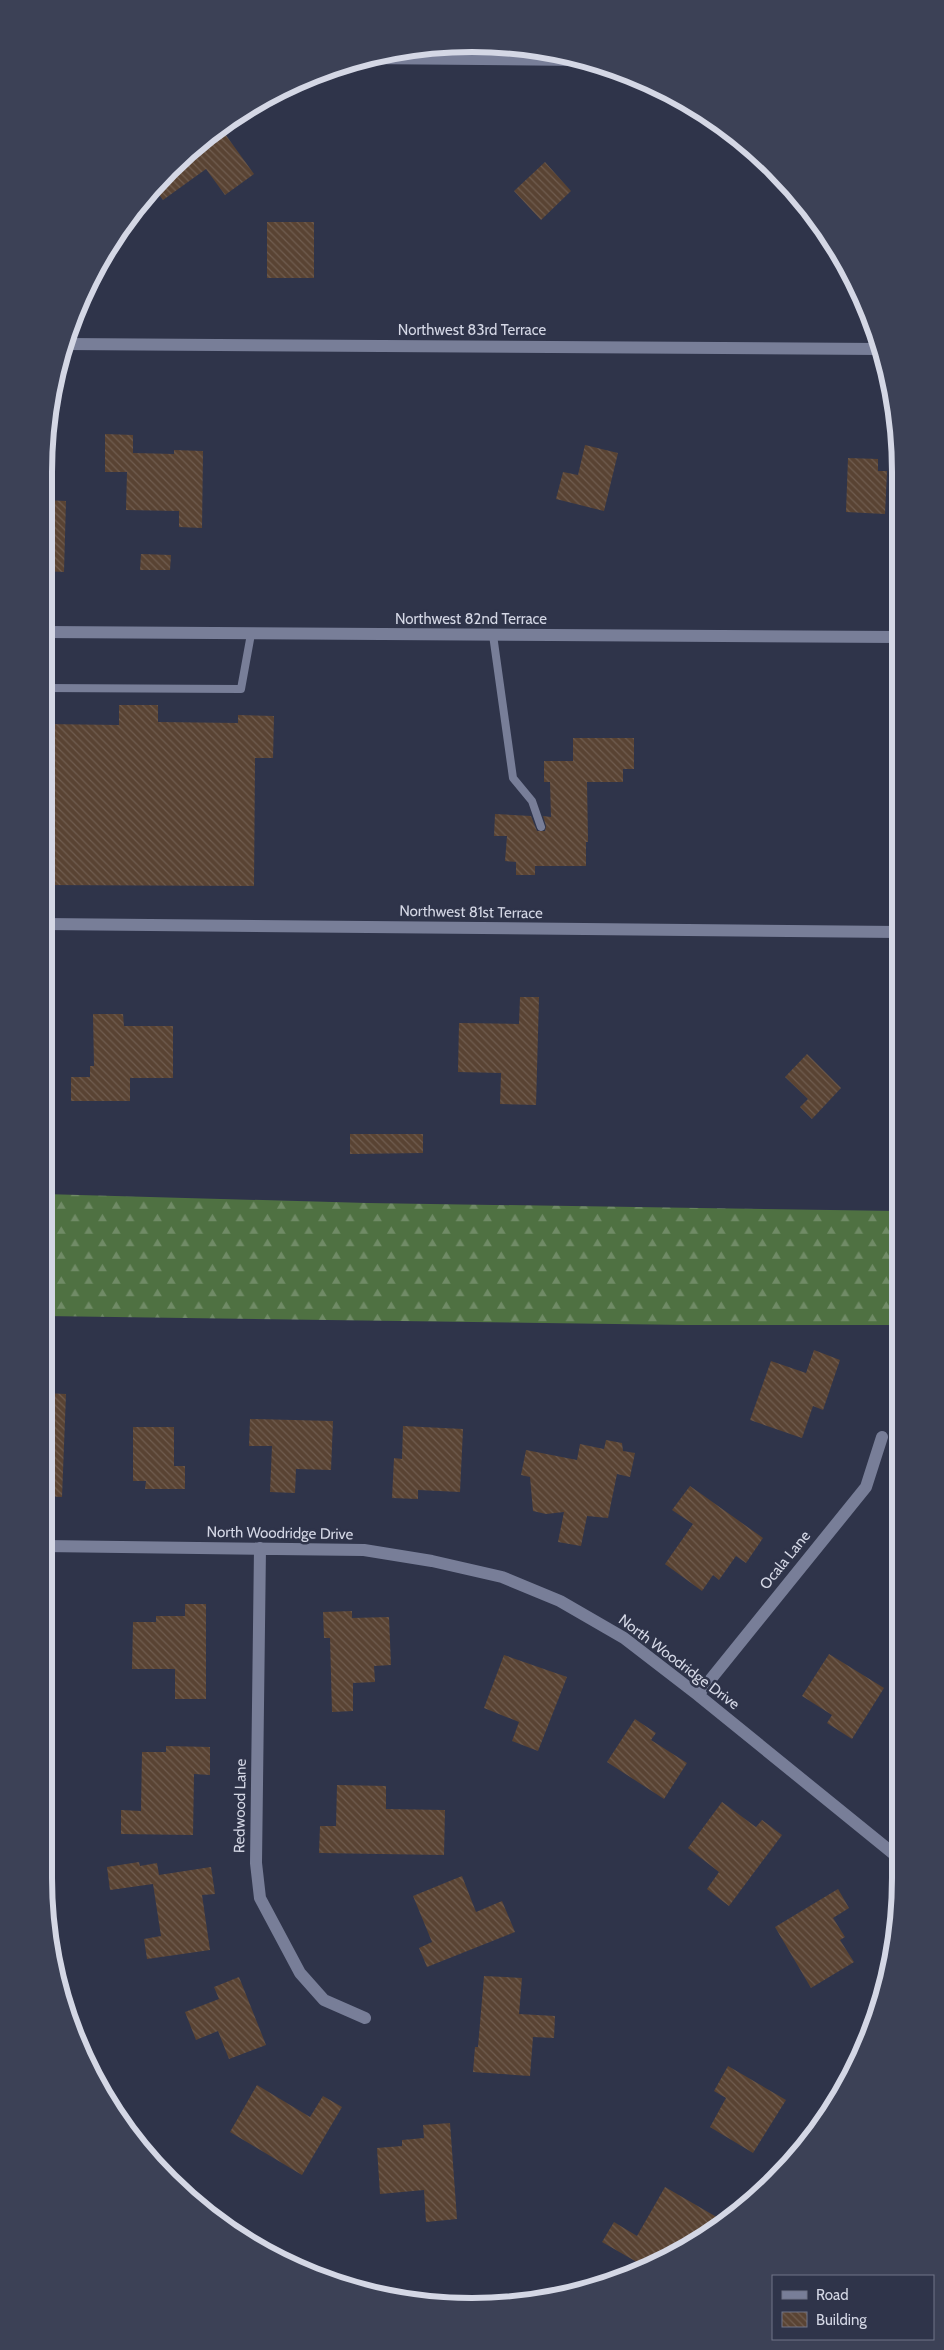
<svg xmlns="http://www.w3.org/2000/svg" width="944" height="2350" font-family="Cabin,sans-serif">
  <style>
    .forest { fill: url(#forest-firs) }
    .building { fill: url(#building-back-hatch) }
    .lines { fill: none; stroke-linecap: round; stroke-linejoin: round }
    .service { stroke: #787e98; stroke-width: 8 }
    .minor { stroke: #787e98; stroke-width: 12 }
    .labels { text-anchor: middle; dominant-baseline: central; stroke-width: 5; stroke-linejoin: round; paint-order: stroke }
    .street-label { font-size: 15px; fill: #d4d7e5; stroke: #2f344a }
    .rim { fill: none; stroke: #d4d7e5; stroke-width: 6 }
  </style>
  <defs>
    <pattern id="forest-firs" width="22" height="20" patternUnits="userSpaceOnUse" patternTransform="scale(1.25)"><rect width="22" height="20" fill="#4f7142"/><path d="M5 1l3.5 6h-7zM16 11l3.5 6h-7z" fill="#708b66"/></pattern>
    <pattern id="building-back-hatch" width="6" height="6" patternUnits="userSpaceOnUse" patternTransform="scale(1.25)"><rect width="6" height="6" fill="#594333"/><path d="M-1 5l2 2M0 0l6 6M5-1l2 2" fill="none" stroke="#705d50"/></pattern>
  </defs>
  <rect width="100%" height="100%" fill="#2f344a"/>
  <!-- forest -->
  <path class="forest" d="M 44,1194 L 367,1203 L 899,1211 L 899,1325 L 686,1325 L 44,1316 Z"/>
  <!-- building -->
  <path class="building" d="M 220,127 L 254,174 L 225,195 L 206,169 L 163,200 L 153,186 L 211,132 Z
    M 545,162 L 571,191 L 541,220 L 514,191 Z
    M 267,222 L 314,222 L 314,278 L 267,278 Z
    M 105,434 L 133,435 L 133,453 L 174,454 L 174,450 L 203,451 L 202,528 L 179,527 L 179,511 L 126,510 L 127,472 L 105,472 Z
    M 585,445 L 618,453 L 604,511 L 556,499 L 563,472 L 578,475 Z
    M 848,458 L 878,459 L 878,471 L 887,471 L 885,514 L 846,512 Z
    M 44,500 L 66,501 L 64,572 L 44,571 Z
    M 141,554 L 171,555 L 170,570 L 140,570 Z
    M 119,705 L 158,705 L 158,722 L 238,723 L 238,715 L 274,716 L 273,758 L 255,758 L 254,886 L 44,885 L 44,724 L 119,725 Z
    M 573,738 L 634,738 L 634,769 L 623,769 L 623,782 L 587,782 L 588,842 L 586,842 L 586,866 L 535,866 L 535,875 L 516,875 L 516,862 L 505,861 L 507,836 L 494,836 L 495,814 L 531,816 L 537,831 L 545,831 L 546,826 L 543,816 L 551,817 L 550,782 L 544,782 L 544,761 L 573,761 Z
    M 520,997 L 539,997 L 536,1105 L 500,1104 L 501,1073 L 458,1072 L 459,1023 L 519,1024 Z
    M 93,1014 L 123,1014 L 124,1026 L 173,1026 L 173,1078 L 130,1078 L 130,1101 L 71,1101 L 71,1077 L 90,1077 L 90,1066 L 94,1066 Z
    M 807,1054 L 841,1088 L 812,1119 L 800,1107 L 808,1099 L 785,1077 Z
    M 350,1134 L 423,1134 L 423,1153 L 350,1154 Z
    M 814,1350 L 840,1360 L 823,1410 L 813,1406 L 802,1438 L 750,1420 L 771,1361 L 806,1373 Z
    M 44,1393 L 66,1394 L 62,1497 L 44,1496 Z
    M 250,1419 L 333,1421 L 331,1470 L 296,1469 L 295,1493 L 270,1492 L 272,1446 L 249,1446 Z
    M 403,1426 L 463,1429 L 460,1492 L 418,1490 L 418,1499 L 392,1498 L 394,1458 L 402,1459 Z
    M 133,1427 L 174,1427 L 174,1466 L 185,1466 L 185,1489 L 145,1489 L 146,1481 L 133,1481 Z
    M 606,1440 L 622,1443 L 623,1451 L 635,1453 L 630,1477 L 617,1474 L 608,1518 L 587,1516 L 581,1546 L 558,1542 L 564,1512 L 546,1514 L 533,1511 L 530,1477 L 521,1475 L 526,1450 L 577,1460 L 580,1444 L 604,1449 Z
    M 690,1486 L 763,1538 L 746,1563 L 736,1556 L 719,1580 L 713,1575 L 702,1591 L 665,1564 L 693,1524 L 672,1510 Z
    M 185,1604 L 206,1604 L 206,1699 L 175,1699 L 175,1669 L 132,1669 L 133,1622 L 156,1622 L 156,1616 L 185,1616 Z
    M 352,1611 L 352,1618 L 389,1617 L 391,1665 L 374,1666 L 375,1682 L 353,1683 L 353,1711 L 332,1712 L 330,1638 L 324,1638 L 323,1612 Z
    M 829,1654 L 884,1688 L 852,1739 L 827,1723 L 832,1715 L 802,1696 Z
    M 504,1655 L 567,1677 L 538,1751 L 512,1741 L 519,1722 L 484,1708 Z
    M 635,1719 L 656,1733 L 651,1740 L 687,1763 L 664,1799 L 607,1762 Z
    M 166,1746 L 210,1747 L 210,1775 L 194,1774 L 193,1835 L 121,1834 L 121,1810 L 141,1811 L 142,1752 L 166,1752 Z
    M 337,1785 L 386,1786 L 386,1809 L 445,1810 L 444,1855 L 319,1853 L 320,1826 L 336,1826 Z
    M 722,1802 L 756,1827 L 762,1820 L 782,1835 L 729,1906 L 707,1889 L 719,1872 L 688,1848 Z
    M 139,1862 L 140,1866 L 157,1863 L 159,1875 L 211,1867 L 215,1894 L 202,1895 L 210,1950 L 147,1959 L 144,1939 L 161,1936 L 153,1884 L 110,1890 L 107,1867 Z
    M 462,1876 L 476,1912 L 502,1901 L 515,1932 L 427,1967 L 419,1948 L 432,1942 L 413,1896 Z
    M 838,1889 L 849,1908 L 833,1918 L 845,1937 L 840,1940 L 854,1962 L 811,1988 L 775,1927 Z
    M 484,1976 L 522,1978 L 519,2014 L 555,2016 L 554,2038 L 533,2037 L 530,2076 L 473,2072 L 475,2047 L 478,2047 Z
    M 239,1977 L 266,2045 L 229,2059 L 218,2031 L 196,2040 L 185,2012 L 219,1999 L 214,1987 Z
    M 728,2066 L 786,2100 L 753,2153 L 710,2127 L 726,2098 L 714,2091 Z
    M 257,2085 L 310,2117 L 323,2096 L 342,2107 L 302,2175 L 230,2132 Z
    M 450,2123 L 457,2219 L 426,2222 L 424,2190 L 380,2194 L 377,2148 L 402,2146 L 402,2140 L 424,2138 L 423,2125 Z
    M 665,2187 L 720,2219 L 714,2229 L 686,2249 L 642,2265 L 602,2242 L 614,2222 L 637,2236 Z"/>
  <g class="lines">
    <!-- service -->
    <path class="service" d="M 493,635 L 513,778 L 532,801 L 541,827
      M 44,688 L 241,689 L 251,634"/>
    <!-- minor -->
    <path class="minor" d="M 362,58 L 582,60
      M 65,344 L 879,349
      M 44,632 L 897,637
      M 44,924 L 898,932
      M 44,1546 L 364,1550 L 432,1561 L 502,1577 L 560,1601 L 624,1638 L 698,1695 L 900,1859
      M 260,1548 L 256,1863 L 260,1898 L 300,1973 L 324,2000 L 365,2018
      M 698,1695 L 866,1487 L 882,1437"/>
  </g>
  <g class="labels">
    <!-- street labels -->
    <g class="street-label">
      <text x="472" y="330">Northwest 83rd Terrace</text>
      <text x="471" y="619">Northwest 82nd Terrace</text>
      <text transform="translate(471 912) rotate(1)">Northwest 81st Terrace</text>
      <text transform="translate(280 1533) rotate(1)">North Woodridge Drive</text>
      <text transform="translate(785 1560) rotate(-51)">Ocala Lane</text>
      <text transform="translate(679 1662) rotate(37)">North Woodridge Drive</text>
      <text transform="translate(240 1806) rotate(-89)">Redwood Lane</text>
    </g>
  </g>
  <!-- crop -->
  <path d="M0 0H944V2350H0ZM472 52H472A420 420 0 0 1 892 472V1878A420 420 0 0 1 472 2298H472A420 420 0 0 1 52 1878V472A420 420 0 0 1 472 52Z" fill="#3c4156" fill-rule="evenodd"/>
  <path class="rim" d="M472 52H472A420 420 0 0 1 892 472V1878A420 420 0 0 1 472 2298H472A420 420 0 0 1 52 1878V472A420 420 0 0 1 472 52Z"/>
  <!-- legend -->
  <rect x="772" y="2275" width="162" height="65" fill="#2f344a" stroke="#717588"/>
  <rect x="782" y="2291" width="25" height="8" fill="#787e98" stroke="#717588"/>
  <text x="816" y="2300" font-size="15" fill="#d4d7e5">Road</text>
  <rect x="782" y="2312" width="25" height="15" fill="url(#building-back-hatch)" stroke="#717588"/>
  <text x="816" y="2325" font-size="15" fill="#d4d7e5">Building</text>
</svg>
